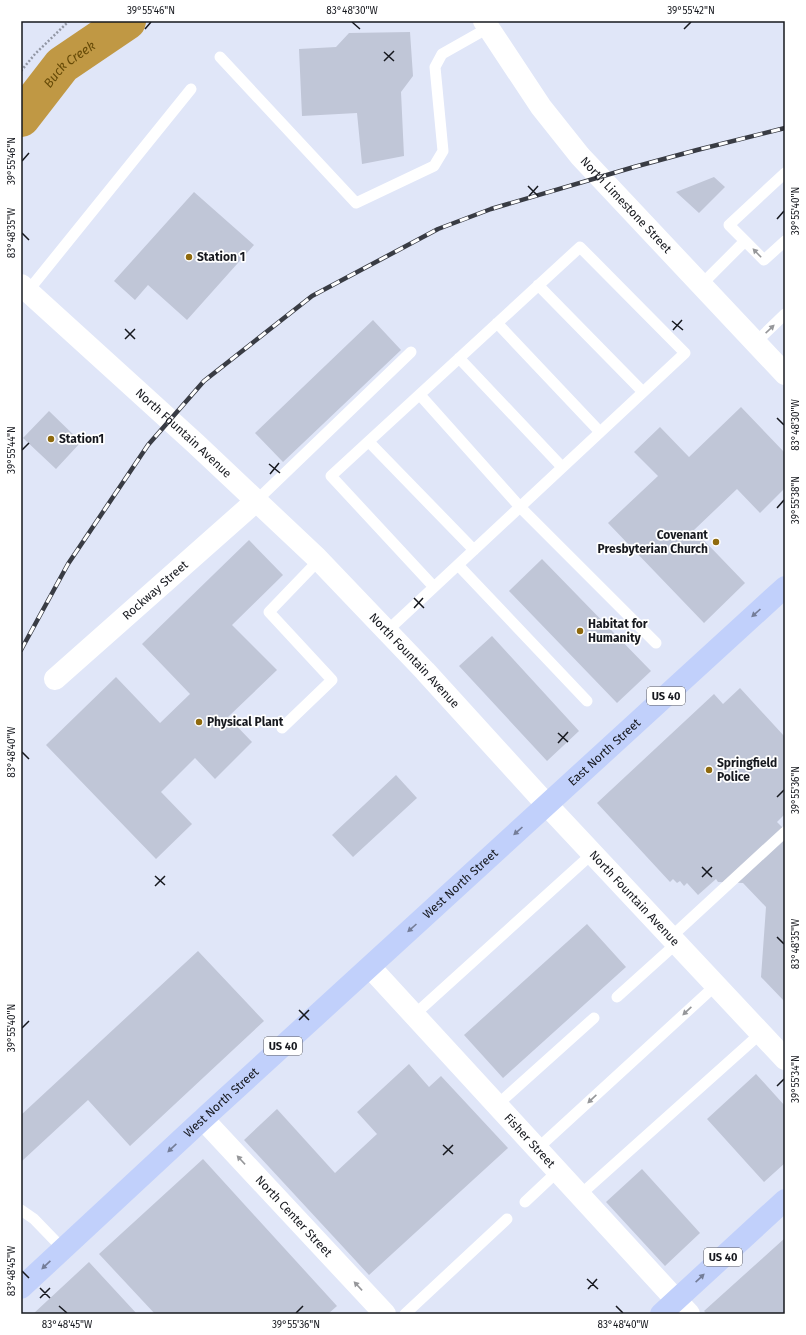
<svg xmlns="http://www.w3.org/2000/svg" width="806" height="1335" font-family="'Fira Sans',sans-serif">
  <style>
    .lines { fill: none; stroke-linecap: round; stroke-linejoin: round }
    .river { stroke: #c09844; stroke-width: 38 }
    .building { fill: #c0c6d7 }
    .path { stroke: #9297a4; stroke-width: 2.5; stroke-dasharray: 2 2; stroke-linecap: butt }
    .lane { stroke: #fff; stroke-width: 11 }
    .street { stroke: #fff; stroke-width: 22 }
    .secondary { stroke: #fff; stroke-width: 22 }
    .primary { stroke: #c1d0fb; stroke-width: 22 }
    .rail-casing { stroke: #393c44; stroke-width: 4.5 }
    .rail { stroke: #fff; stroke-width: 3; stroke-dasharray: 9; stroke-linecap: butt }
    .oneway { fill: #96979a }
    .oneway2 { fill: #747d98 }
    .ticks { fill: none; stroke: #16181e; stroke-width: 1.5 }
    .poi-dot { fill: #8f6a0e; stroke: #fff; stroke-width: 1.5 }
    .labels { text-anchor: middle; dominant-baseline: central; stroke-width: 3.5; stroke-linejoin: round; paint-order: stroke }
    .shield { fill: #fff; stroke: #5c5d62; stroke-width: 1 }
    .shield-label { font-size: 11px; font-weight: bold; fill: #16181e }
    .street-label { font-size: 12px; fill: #16181e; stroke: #fff }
    .poi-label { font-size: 12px; font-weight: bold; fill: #16181e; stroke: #fff; text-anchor: start }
    .water-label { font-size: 13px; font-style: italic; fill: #674b08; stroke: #fff }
    .neatline { fill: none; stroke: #16181e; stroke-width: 1.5 }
    .ticks-label { font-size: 10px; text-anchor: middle; fill: #16181e }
  </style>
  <rect width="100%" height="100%" fill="#e0e6f8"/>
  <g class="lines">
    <!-- river -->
    <path class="river" id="s1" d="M 21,118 L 62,65 L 127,21"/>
  </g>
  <!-- building -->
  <path class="building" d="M 410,32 L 413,76 L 401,92 L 404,156 L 362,164 L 357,113 L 302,116 L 299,49 L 336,47 L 349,33 Z
    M 714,177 L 725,187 L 699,213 L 676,192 Z
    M 194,192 L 254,245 L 187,320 L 148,285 L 135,300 L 114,281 Z
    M 373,320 L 401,350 L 283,462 L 255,433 Z
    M 741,407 L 785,453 L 785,488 L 760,513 L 737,489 L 694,530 L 745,583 L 704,623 L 608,523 L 658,476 L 634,452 L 660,427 L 689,457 Z
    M 49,411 L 81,442 L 56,469 L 23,438 Z
    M 249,540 L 283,575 L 232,625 L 277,670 L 228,717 L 252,742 L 215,779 L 195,758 L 161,792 L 192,824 L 156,859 L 46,745 L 116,677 L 160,723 L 190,694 L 142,644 Z
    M 542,559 L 651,671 L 617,703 L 509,591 Z
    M 492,636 L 579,731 L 547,761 L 459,666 Z
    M 740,688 L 785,737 L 785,814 L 777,822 L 785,830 L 785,1002 L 761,977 L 766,907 L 743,883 L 718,882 L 716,879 L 698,895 L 687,883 L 684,886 L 680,881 L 677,883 L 673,879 L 670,882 L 597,803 L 714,694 L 723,704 Z
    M 396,775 L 417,798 L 353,857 L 332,835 Z
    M 587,924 L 626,967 L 503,1078 L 464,1035 Z
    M 198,951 L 264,1021 L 130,1146 L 88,1100 L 22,1161 L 21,1159 L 21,1115 Z
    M 409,1064 L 429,1087 L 441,1076 L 508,1148 L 369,1275 L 244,1140 L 277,1109 L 335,1173 L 377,1134 L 357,1112 Z
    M 756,1074 L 785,1106 L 785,1163 L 764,1182 L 707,1119 Z
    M 203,1159 L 337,1306 L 328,1314 L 155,1314 L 99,1254 Z
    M 642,1169 L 700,1233 L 665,1266 L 606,1202 Z
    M 785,1238 L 785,1314 L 707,1314 L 704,1311 Z
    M 89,1262 L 137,1314 L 33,1314 Z"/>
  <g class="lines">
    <!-- path -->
    <path class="path" d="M 21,71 L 35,54 L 69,21"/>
    <!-- lane -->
    <path class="lane" d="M 220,57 L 356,203 L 434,166 L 443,151 L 435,67 L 442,54 L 488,28
      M 745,241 L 729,225 L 785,173
      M 538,285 L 643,392
      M 701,285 L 745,241 L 764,260 L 785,241
      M 28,291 L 191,89
      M 497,323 L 600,432
      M 755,343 L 785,314
      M 459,358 L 562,467
      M 420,395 L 520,507 L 656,643
      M 369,442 L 474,550
      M 256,501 L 411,352
      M 458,565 L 587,701
      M 387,631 L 685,353 L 580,247 L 331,476 L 434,587
      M 282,728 L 332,680 L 269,612 L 319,560
      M 671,937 L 785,832
      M 617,997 L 677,943
      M 414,1015 L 593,853
      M 497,1105 L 594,1018
      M 537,1149 L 716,985
      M 580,1195 L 761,1033
      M 525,1202 L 558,1171
      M 21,1210 L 34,1219 L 63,1249
      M 405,1314 L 507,1219"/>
    <!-- street -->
    <g class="street">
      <path id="s2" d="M 55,679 L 256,501"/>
      <path id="s3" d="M 370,967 L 689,1314"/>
      <path id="s4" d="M 203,1119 L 385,1314"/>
    </g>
    <!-- secondary -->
    <g class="secondary">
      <path id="s5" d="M 484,21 L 541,107 L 580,156 L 785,374"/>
      <path id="s6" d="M 21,285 L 196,444 L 317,558 L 425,671 L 547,805 L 785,1059"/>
    </g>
    <!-- primary -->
    <g class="primary">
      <path id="s7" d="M 21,1288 L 203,1119 L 785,587"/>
      <path d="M 661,1314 L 785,1200"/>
    </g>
    <!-- rail casing -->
    <g class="rail-casing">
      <path id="rail" d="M 21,650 L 68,564 L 148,445 L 204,381 L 312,296 L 438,229 L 491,209 L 634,167 L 697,150 L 785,128"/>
    </g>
    <!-- rail -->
    <use href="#rail" class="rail"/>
  </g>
  <!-- one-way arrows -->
  <defs><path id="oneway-solid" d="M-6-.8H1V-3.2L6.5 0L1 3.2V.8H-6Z"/></defs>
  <g class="oneway">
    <use href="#oneway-solid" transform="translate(757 253) rotate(-134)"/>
    <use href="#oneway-solid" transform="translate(770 329) rotate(-43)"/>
    <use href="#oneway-solid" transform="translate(687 1011) rotate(137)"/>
    <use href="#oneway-solid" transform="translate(592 1099) rotate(137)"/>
    <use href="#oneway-solid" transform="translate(241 1160) rotate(-133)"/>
    <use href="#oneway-solid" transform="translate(358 1286) rotate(-133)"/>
  </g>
  <g class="oneway2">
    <use href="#oneway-solid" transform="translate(756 613) rotate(138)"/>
    <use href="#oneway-solid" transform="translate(518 831) rotate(138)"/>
    <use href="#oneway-solid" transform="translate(412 928) rotate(138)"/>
    <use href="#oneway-solid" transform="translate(172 1148) rotate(137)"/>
    <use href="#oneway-solid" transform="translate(46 1265) rotate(137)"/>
    <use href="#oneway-solid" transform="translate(700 1278) rotate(-43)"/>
  </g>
  <!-- ticks -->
  <path class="ticks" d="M 352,22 L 360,29M 145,29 L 151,22M 684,29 L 691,22M 384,52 L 394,61M 384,61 L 394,51M 22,161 L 29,153M 528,186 L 538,196M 529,196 L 538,186M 777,219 L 784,211M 22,233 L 29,240M 672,321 L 683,330M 125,329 L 135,339M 673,330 L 682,320M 125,339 L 135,329M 777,418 L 784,425M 22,450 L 29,443M 269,464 L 280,473M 270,474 L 279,463M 777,508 L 784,500M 414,598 L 424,608M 414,608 L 423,598M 558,733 L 568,742M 558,743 L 568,732M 22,752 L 29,759M 777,797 L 784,790M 702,867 L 712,877M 155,876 L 165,885M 702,877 L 712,867M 155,886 L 165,876M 777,937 L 784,944M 299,1010 L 309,1020M 299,1020 L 309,1010M 22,1028 L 29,1021M 777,1086 L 784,1079M 443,1145 L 453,1154M 443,1155 L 453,1145M 22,1271 L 29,1278M 587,1279 L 598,1289M 40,1288 L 50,1298M 588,1289 L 597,1279M 40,1298 L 50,1288M 59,1306 L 67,1313M 616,1306 L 623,1313M 296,1313 L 303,1306"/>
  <!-- markers -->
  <g class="poi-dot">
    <circle cx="189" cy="257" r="4"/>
    <circle cx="51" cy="439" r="4"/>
    <circle cx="716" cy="542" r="4"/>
    <circle cx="580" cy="631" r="4"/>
    <circle cx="199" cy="722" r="4"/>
    <circle cx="709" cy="770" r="4"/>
  </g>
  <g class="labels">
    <!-- shield labels -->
    <g class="shield">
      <rect x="647" y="687" width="38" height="18" rx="3"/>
      <rect x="264" y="1037" width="38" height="18" rx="3"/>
      <rect x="704" y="1248" width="38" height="18" rx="3"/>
    </g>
    <g class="shield-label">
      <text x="666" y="696">US 40</text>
      <text x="283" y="1046">US 40</text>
      <text x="723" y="1257">US 40</text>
    </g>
    <!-- street labels -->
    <g class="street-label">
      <text stroke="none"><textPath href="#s5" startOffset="233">North Limestone Street</textPath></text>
      <text stroke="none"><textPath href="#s6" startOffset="220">North Fountain Avenue</textPath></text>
      <text stroke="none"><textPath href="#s2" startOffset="134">Rockway Street</textPath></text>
      <text stroke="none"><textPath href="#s6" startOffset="544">North Fountain Avenue</textPath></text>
      <text stroke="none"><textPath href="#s7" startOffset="792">East North Street</textPath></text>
      <text stroke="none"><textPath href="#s7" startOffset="597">West North Street</textPath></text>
      <text stroke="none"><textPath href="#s6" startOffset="868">North Fountain Avenue</textPath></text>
      <text stroke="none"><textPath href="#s7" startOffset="273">West North Street</textPath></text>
      <text stroke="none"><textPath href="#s3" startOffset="236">Fisher Street</textPath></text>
      <text stroke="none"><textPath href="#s4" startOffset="133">North Center Street</textPath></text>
    </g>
    <!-- poi labels -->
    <g class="poi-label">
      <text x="197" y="257">Station 1</text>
      <text x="59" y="439">Station1</text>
      <text x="708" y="535" text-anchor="end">Covenant<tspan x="708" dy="14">Presbyterian Church</tspan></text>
      <text x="588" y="624">Habitat for<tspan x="588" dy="14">Humanity</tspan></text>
      <text x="207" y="722">Physical Plant</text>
      <text x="717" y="763">Springfield<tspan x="717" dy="14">Police</tspan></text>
    </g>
    <!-- water labels -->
    <g class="water-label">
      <text stroke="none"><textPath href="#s1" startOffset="73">Buck Creek</textPath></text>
    </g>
  </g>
  <!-- border -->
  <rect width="806" height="1335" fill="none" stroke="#ffffff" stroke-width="44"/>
  <rect x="22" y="22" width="762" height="1291" class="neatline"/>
  <g class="ticks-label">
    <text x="151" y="14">39°55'46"N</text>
    <text x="352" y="14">83°48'30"W</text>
    <text x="691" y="14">39°55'42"N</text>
    <text transform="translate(11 161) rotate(-90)" y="4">39°55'46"N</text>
    <text transform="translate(795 211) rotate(-90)" y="4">39°55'40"N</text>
    <text transform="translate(11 233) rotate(-90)" y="4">83°48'35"W</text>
    <text transform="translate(795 425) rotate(-90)" y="4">83°48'30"W</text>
    <text transform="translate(11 450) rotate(-90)" y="4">39°55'44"N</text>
    <text transform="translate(795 500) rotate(-90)" y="4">39°55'38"N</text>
    <text transform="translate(11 752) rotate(-90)" y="4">83°48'40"W</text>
    <text transform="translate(795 790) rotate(-90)" y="4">39°55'36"N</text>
    <text transform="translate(795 944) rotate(-90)" y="4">83°48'35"W</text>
    <text transform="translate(11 1028) rotate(-90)" y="4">39°55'40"N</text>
    <text transform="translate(795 1079) rotate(-90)" y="4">39°55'34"N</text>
    <text transform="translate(11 1271) rotate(-90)" y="4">83°48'45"W</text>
    <text x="67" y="1328">83°48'45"W</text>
    <text x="296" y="1328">39°55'36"N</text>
    <text x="623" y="1328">83°48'40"W</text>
  </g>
</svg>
